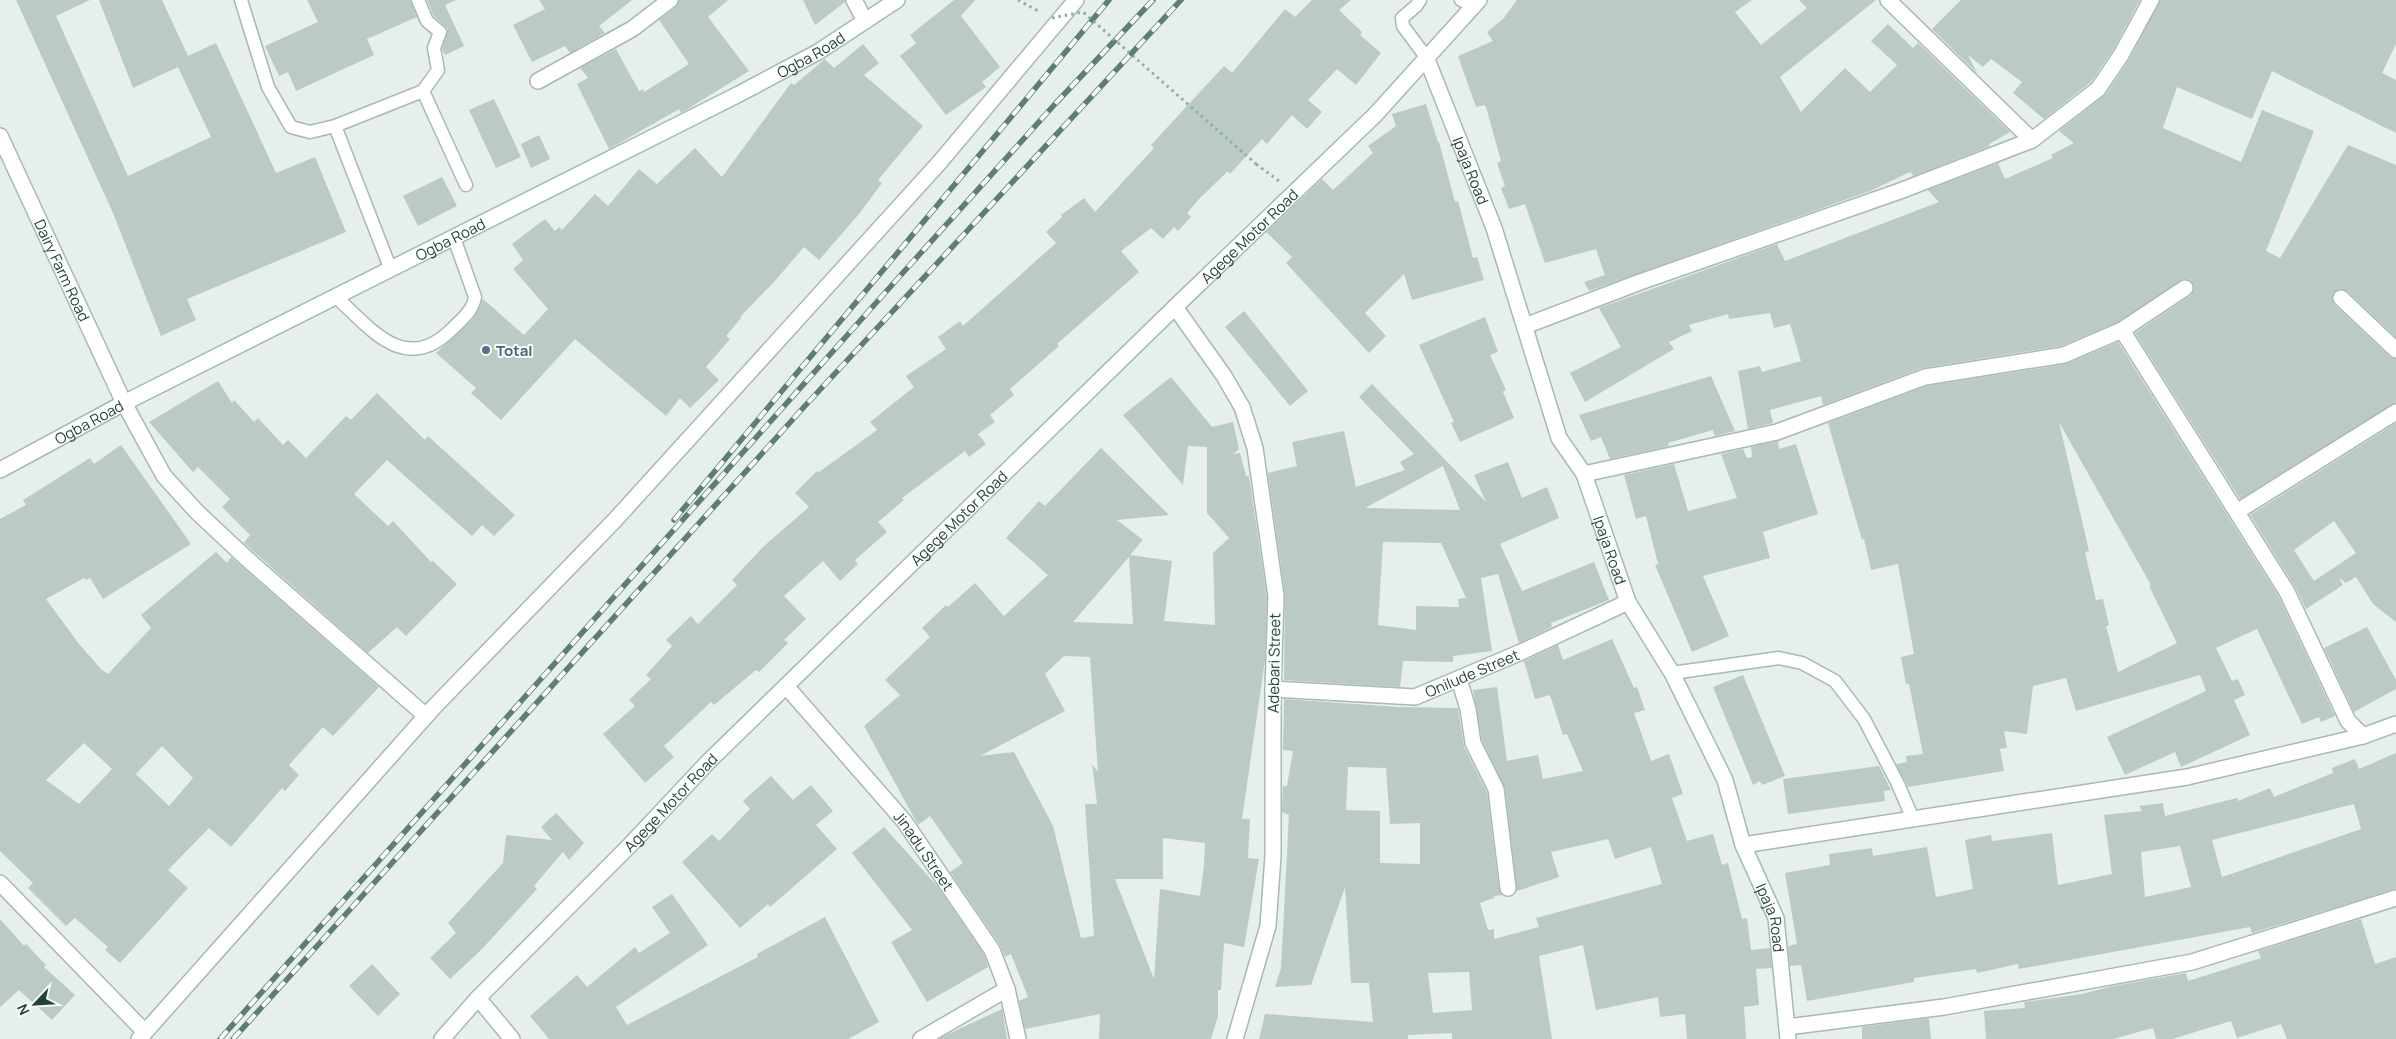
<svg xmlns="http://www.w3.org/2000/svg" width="2396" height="1039" font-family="Manrope,sans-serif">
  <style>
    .building { fill: #bbcac4; fill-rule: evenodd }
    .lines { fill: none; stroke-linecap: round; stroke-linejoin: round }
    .service-casing { stroke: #a8b8b2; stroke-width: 15 }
    .minor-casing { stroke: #a8b8b2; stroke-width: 18 }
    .secondary-casing { stroke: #a4bbb3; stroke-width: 18 }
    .path { stroke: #86b3a5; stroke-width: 3; stroke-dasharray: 2.5 4; stroke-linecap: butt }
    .service { stroke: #fff; stroke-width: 12 }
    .minor { stroke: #fff; stroke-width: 15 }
    .secondary { stroke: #fff; stroke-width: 15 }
    .rail-casing { stroke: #5f7d75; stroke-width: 5.5 }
    .rail { stroke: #f7fbf9; stroke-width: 4; stroke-dasharray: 11; stroke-linecap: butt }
    .path-bridge { stroke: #86b3a5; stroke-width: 3; stroke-dasharray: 2.5 4; stroke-linecap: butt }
    .service-dot { fill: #5c6f8a; stroke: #f7fbf9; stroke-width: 2 }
    .labels { text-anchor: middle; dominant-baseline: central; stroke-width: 4; stroke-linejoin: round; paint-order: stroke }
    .street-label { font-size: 15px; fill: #24423a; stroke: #f7fbf9 }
    .service-label { font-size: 15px; font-weight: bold; fill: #4e5e75; stroke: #f7fbf9; text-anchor: start }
  </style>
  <rect width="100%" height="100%" fill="#e6efeb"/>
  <!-- building -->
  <path class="building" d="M 16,0 L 90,0 L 56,16 L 128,176 L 211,137 L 178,67 L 133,88 L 99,0 L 162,0 L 188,56 L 216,43 L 276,173 L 315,157 L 346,232 L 187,299 L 196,320 L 161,336 L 113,213 Z
    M 307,0 L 410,0 L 417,17 L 367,39 L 374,55 L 296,91 L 288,72 L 279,76 L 265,46 L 318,22 Z
    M 427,0 L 456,0 L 445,5 L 464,46 L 445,55 L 442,49 L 448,29 L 434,16 Z
    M 539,0 L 632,0 L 599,26 L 605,33 L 570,53 L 565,46 L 532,62 L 513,25 L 545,9 Z
    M 679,0 L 728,0 L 708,17 L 749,71 L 686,110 L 681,113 L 679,109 L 609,149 L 577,84 L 588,78 L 580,68 L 616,49 L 639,91 L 643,89 L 644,92 L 689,64 L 659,20 L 676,7 Z
    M 803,0 L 845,0 L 845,2 L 815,25 Z
    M 954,0 L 975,0 L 961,16 L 1000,67 L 982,82 L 986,87 L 946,115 L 900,56 L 916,43 L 910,35 Z
    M 1312,0 L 1351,0 L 1339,10 L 1362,32 L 1360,35 L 1381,53 L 1356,85 L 1337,69 L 1308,100 L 1322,112 L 1307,129 L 1292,115 L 1267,144 L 1262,139 L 1230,174 L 1228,171 L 1199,199 L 1187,213 L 1191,217 L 1178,231 L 1174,227 L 1163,239 L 1151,228 L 1121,251 L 1139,272 L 1057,344 L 1059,346 L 1010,389 L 1014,395 L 990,415 L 995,422 L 978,434 L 986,444 L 969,457 L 965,451 L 902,498 L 904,500 L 878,522 L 887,532 L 855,560 L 858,564 L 840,581 L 823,561 L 784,596 L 806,619 L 784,640 L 788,643 L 759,672 L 756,670 L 714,705 L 711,702 L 664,746 L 674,757 L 645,783 L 603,734 L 635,706 L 629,700 L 651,679 L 646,675 L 672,646 L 666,640 L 691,616 L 698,624 L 737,585 L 732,580 L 764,546 L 809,507 L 795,493 L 817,471 L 819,472 L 877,430 L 870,422 L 914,387 L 906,376 L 946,349 L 938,337 L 960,321 L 963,326 L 1056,243 L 1046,232 L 1062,217 L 1061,215 L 1084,198 L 1095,212 L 1154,148 L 1151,145 L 1224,66 L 1232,73 L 1285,9 L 1295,17 Z
    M 1517,0 L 1752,0 L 1735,12 L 1761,45 L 1807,8 L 1799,0 L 1876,0 L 1780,77 L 1801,112 L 1845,68 L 1870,92 L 1897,65 L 1871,41 L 1888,24 L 1913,48 L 1918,43 L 2010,132 L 1989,144 L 1990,146 L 1914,176 L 1910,172 L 1870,191 L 1589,291 L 1584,282 L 1605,275 L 1596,249 L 1545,263 L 1525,204 L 1509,209 L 1501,188 L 1505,186 L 1497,163 L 1501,161 L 1486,107 L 1484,105 L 1476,107 L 1458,56 L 1493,41 L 1487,32 L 1503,19 Z
    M 1961,0 L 2140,0 L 2113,50 L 2091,82 L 2044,119 L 2013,93 L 2022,82 L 1991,59 L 1983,67 L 1968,55 L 1977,73 L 1932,29 Z
    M 2160,0 L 2396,0 L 2396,44 L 2382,73 L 2396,80 L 2396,133 L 2272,71 L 2252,119 L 2177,87 L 2163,128 L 2241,162 L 2262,110 L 2314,131 L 2266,251 L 2280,258 L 2348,145 L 2396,165 L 2396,337 L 2347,291 L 2338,289 L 2332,296 L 2335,305 L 2390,357 L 2396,359 L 2396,403 L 2240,499 L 2135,333 L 2191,295 L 2194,287 L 2190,280 L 2185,279 L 2118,322 L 2061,346 L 1922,368 L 1823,405 L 1821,396 L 1770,410 L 1773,423 L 1748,429 L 1738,371 L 1760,366 L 1762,372 L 1801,361 L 1790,324 L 1774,328 L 1770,313 L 1729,319 L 1728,314 L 1689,325 L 1692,331 L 1669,342 L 1674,349 L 1585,402 L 1570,373 L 1621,347 L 1599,308 L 1777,244 L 1785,261 L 1939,202 L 1928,190 L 1998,163 L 2005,179 L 2053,158 L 2051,155 L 2074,143 L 2059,131 L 2106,94 L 2129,60 Z
    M 863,44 L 879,63 L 864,75 L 923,126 L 878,180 L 882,183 L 859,214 L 819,260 L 804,247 L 773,283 L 740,317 L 741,318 L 726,336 L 730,339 L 706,367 L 719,380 L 690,408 L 680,398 L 666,416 L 575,339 L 501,420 L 471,393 L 476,388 L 436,353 L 472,320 L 483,299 L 524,335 L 548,309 L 513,269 L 523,260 L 512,244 L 545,219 L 555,231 L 559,227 L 562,230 L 595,194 L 608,206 L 639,169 L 657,184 L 695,148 L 722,177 L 791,83 L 794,85 L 825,59 L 834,68 Z
    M 494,99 L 521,157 L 496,168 L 469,110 Z
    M 1426,104 L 1438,142 L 1439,142 L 1455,202 L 1458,201 L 1473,258 L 1477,257 L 1484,280 L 1412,300 L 1404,274 L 1365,313 L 1386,336 L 1369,353 L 1286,263 L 1292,257 L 1266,232 L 1322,179 L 1333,190 L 1373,153 L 1368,146 L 1396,126 L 1392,114 Z
    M 539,135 L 550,159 L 531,168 L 521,144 Z
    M 442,177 L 457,206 L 418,226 L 403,196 Z
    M 1244,311 L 1308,391 L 1290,406 L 1225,327 Z
    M 1485,317 L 1498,352 L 1490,355 L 1506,390 L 1503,392 L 1514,418 L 1460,442 L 1451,423 L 1454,422 L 1419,345 Z
    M 2118,342 L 2279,597 L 2335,716 L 2321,722 L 2319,717 L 2302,724 L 2257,629 L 2216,648 L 2232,681 L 2238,679 L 2245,695 L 2234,700 L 2250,735 L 2181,767 L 2175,752 L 2125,775 L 2107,737 L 2206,691 L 2200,675 L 2076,711 L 2066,678 L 2033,686 L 2027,734 L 2004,731 L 2007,748 L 2000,749 L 2004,771 L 1908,787 L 1896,764 L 1907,762 L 1906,756 L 1923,754 L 1909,684 L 1906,684 L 1901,657 L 1914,654 L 1898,564 L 1871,570 L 1864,539 L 1862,540 L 1828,423 L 1927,386 L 2066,364 ZM 2059,422 L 2151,585 L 2149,586 L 2177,643 L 2118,672 L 2106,626 L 2109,625 L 2103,599 L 2096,600 L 2085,552 L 2089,551 Z
    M 1711,376 L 1735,431 L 1715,436 L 1713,430 L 1668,443 L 1669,446 L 1610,459 L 1601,437 L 1591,441 L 1579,415 Z
    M 1171,377 L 1212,427 L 1233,422 L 1239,449 L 1233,454 L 1240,453 L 1246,476 L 1249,476 L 1267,597 L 1265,660 L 1242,819 L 1250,819 L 1248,858 L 1259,859 L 1244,947 L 1224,943 L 1221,990 L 1218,990 L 1218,1016 L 1211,1039 L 1099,1039 L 1100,1014 L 1025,1029 L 1019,1001 L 1028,997 L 1011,954 L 1005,957 L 1000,945 L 950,872 L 963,863 L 930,816 L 918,825 L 864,726 L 900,695 L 885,680 L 930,637 L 922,628 L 946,605 L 948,607 L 975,583 L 1004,616 L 1048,575 L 1006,538 L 1039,501 L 1045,506 L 1101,448 L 1169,515 L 1117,520 L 1143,540 L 1130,555 L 1172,561 L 1164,621 L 1215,625 L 1213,553 L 1229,538 L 1207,513 L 1207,447 L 1188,446 L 1183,485 L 1123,415 ZM 1129,557 L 1133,624 L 1073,622 ZM 1064,656 L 1090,657 L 1098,772 L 1092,764 L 1097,804 L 1085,804 L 1094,936 L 1081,938 L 1053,826 L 1014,752 L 980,756 L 1065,711 L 1045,674 ZM 1163,838 L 1205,843 L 1204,865 L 1200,896 L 1160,889 L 1154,979 L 1115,879 L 1163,879 Z
    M 218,381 L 232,403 L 234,400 L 254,422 L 258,418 L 283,445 L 288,440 L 306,458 L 346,416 L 351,420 L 377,393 L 425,440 L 428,436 L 515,515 L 494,536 L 482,525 L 472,536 L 387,460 L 354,494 L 388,526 L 393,521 L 431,562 L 433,561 L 457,584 L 406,636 L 397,627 L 368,653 L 244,543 L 250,535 L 222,507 L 230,499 L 198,467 L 193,472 L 149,422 Z
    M 1372,384 L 1486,502 L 1474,475 L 1508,462 L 1522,498 L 1547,487 L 1559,518 L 1500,544 L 1522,591 L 1594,562 L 1609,600 L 1551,623 L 1552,627 L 1519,643 L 1498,574 L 1481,578 L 1492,651 L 1453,656 L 1453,662 L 1403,661 L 1400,687 L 1284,680 L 1285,595 L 1268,473 L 1297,466 L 1292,442 L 1344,431 L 1356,487 L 1405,470 L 1400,462 L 1414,454 L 1359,397 ZM 1443,466 L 1460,510 L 1365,508 ZM 1383,542 L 1441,543 L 1466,598 L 1458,599 L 1459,607 L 1416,606 L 1416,630 L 1378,625 Z
    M 2396,423 L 2396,622 L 2373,604 L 2356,577 L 2346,583 L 2339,578 L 2343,585 L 2306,609 L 2295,587 L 2250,515 ZM 2334,521 L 2356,553 L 2314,581 L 2294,550 Z
    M 1778,441 L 1779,449 L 1796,444 L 1818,514 L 1763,532 L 1770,558 L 1703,576 L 1729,636 L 1692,652 L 1655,565 L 1658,564 L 1646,516 L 1636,519 L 1624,475 L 1674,464 L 1688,511 L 1737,498 L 1721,454 L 1743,449 L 1747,458 L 1752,457 L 1751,447 Z
    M 121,445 L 191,544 L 103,599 L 90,578 L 86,580 L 84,578 L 46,599 L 79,644 L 101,669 L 108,674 L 151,628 L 141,615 L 216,552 L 227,563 L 231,557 L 379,687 L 333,736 L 323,727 L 289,765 L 299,775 L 285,791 L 282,788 L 231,847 L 209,828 L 168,870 L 188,888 L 120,963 L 105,950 L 108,947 L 75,918 L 66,926 L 28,888 L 33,883 L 0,851 L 0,519 L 26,505 L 23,500 L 90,458 L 94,464 ZM 84,743 L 112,769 L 79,804 L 46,780 ZM 162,746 L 193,778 L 169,806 L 136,774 Z
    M 2367,627 L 2396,680 L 2396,689 L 2354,712 L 2324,648 Z
    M 1612,639 L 1634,688 L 1637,687 L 1645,710 L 1634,713 L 1651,761 L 1669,754 L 1683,794 L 1672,798 L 1687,841 L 1713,834 L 1722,865 L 1728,863 L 1742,919 L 1747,918 L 1751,950 L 1770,948 L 1772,968 L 1756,969 L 1759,1005 L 1744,1007 L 1746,1039 L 1687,1039 L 1685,1014 L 1660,1017 L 1658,997 L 1596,1010 L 1583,945 L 1539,956 L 1552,1039 L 1452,1039 L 1452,1033 L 1408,1035 L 1408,1039 L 1259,1039 L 1265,1014 L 1373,1022 L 1369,983 L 1351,983 L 1345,887 L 1311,985 L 1275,987 L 1281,968 L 1289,815 L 1282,812 L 1283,786 L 1287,786 L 1293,751 L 1283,750 L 1284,699 L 1398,707 L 1458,708 L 1464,747 L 1487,792 L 1499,889 L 1503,895 L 1494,896 L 1494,898 L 1480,903 L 1488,930 L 1494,929 L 1494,939 L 1539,927 L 1536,918 L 1662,884 L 1651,847 L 1615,859 L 1608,839 L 1551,852 L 1559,877 L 1517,891 L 1505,788 L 1482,740 L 1473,690 L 1497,687 L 1507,761 L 1538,755 L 1543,779 L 1583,771 L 1567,734 L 1563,735 L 1550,695 L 1535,699 L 1524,661 L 1558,645 L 1563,660 ZM 1348,767 L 1386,768 L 1390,824 L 1420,823 L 1420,864 L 1380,863 L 1380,811 L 1346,810 ZM 1469,972 L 1472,1010 L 1433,1013 L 1428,973 Z
    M 1743,675 L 1785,776 L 1762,785 L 1760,781 L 1753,785 L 1713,687 Z
    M 2396,753 L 2396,889 L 2252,933 L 2250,927 L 2019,969 L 2018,964 L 1977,973 L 1976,969 L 1914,978 L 1914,982 L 1807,1001 L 1801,965 L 1790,966 L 1788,946 L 1797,944 L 1785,873 L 1830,865 L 1829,854 L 1872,848 L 1873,856 L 1927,847 L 1936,897 L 1973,889 L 1965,840 L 1991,835 L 1992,841 L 2052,833 L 2058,885 L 2112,874 L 2104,815 L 2142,811 L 2139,806 L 2163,803 L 2165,816 L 2237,798 L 2238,801 L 2270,788 L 2274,797 L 2333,773 L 2332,768 L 2355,759 L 2359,769 ZM 2354,804 L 2361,829 L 2222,877 L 2212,840 ZM 2180,846 L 2191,887 L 2145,897 L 2141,852 Z
    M 1879,766 L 1891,790 L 1884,791 L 1885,801 L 1788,814 L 1783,779 Z
    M 771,776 L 793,800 L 811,785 L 833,811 L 816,825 L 837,849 L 770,907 L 768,904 L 740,928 L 682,862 L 712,834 L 719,841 L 750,809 L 743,801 Z
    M 556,813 L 584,843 L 569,860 L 563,852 L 534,886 L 537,889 L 482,949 L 450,979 L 430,958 L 456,933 L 448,923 L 503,863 L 506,835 L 552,840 L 541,827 Z
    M 884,827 L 938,887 L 984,954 L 988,967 L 927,1002 L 891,942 L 912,930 L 852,853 Z
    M 672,894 L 708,945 L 616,1007 L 627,1025 L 758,957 L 757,954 L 825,917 L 879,1022 L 848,1039 L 549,1039 L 530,1016 L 577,975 L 587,987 L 635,947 L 639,953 L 670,933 L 652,907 Z
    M 0,919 L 24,946 L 26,944 L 46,965 L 44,967 L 75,995 L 52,1020 L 19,990 L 0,1007 Z
    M 2361,919 L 2375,964 L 2396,957 L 2396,1039 L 2287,1039 L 2281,1024 L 2237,1038 L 2231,1021 L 2172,1039 L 2156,1039 L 2153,1028 L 2113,1039 L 1986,1039 L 1984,1011 L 2025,1008 L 2024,1002 L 2082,994 L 2113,986 L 2186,973 L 2188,981 L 2261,958 L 2258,951 Z
    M 372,964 L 400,994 L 378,1016 L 349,986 Z
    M 1002,1009 L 1007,1039 L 940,1039 L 944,1036 Z
    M 1929,1018 L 1931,1039 L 1862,1039 L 1862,1027 Z"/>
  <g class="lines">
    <!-- service casing -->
    <g class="service-casing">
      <path id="service" d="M 241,0 L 268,87 L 291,127 L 310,132 L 335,126 L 423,91 L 438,70 L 434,48 L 440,32 L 427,21 L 418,0
        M 1420,0 L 1416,6 L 1402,18 L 1403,26 L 1426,57
        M 1461,0 L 1475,6
        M 423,91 L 466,185
        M 335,126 L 391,270
        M 336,297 C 371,329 405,375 451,330 C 461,320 473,311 475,297 L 454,238
        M 1672,673 L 1779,658 L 1802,663 L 1835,681 L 1864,719 L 1897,782 L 1913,819"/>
    </g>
    <!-- minor casing -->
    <g class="minor-casing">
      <g id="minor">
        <path d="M 854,0 L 865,21"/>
        <path d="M 1888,0 L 2032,140"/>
        <path d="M 538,81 L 632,29 L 670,0"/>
        <path d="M 2341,298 L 2396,350"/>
        <path d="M 1175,307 L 1224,376 L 1242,407 L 1255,448 L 1276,596 L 1273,689 L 1273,856 L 1268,926 L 1235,1039"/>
        <path d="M 1525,326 L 1640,282 L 1900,191 L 2032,140 L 2098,89 L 2121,55 L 2151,0"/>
        <path d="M 2122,330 L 2287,592 L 2348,721 L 2363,736"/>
        <path d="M 124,403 L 164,476 L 197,512 L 245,557 L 426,716"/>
        <path d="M 1584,474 L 1777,432 L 1925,377 L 2064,355 L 2122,330 L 2185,288"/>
        <path d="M 2238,511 L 2396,412"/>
        <path d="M 1459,679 L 1468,709 L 1473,743 L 1496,789 L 1508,888"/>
        <path id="s1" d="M 786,686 L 904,821 L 992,950 L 1007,989 L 1018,1039"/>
        <path id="s2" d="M 1273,689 L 1415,697 L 1519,653 L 1628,602"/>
        <path d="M 1743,845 L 2187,777 L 2363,736 L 2396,724"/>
        <path d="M 0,883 L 145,1032"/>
        <path d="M 478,998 L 512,1039"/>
        <path d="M 1787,1027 L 1944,1007 L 2192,962 L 2396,898"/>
        <path d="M 139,1039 L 434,707 L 615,520 L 939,163 L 1076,0"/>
        <path d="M 921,1039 L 1007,989"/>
      </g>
    </g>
    <!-- secondary casing -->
    <g class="secondary-casing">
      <g id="secondary">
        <path id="s3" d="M 1426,57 L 1494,228 L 1559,438 L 1584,474 L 1628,602 L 1672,673 L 1725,780 L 1743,845 L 1776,918 L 1788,1039"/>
        <path id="s4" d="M 0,136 L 124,403"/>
        <path id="s5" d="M 0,470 L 124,403 L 739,94 L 818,52 L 897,0"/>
        <path id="s6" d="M 442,1039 L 478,998 L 633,842 L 708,762 L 1175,307 L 1375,115 L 1479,0"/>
      </g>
    </g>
    <!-- path -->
    <path class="path" d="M 1018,0 L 1040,12
      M 1256,164 L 1279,181"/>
    <!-- service -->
    <use href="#service" class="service"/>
    <!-- minor -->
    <use href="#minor" class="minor"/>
    <!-- secondary -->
    <use href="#secondary" class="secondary"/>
    <!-- rail casing -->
    <g class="rail-casing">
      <path id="rail" d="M 674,520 L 1109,0
        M 220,1039 L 900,276 L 1055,104 L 1153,0
        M 233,1039 L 804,407 L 1181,0"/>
    </g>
    <!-- rail -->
    <use href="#rail" class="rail"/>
    <!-- path-bridge -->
    <path class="path-bridge" d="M 1052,18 L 1083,12 L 1256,164"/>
  </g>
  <!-- markers -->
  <circle class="service-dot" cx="486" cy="350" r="5"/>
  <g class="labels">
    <!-- street labels -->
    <g class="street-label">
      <text stroke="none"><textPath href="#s5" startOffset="911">Ogba Road</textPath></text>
      <text stroke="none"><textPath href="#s3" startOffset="122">Ipaja Road</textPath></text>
      <text stroke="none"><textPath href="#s6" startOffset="1139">Agege Motor Road</textPath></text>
      <text stroke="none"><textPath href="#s5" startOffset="506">Ogba Road</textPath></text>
      <text stroke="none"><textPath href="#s4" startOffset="148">Dairy Farm Road</textPath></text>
      <text stroke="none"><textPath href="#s5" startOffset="101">Ogba Road</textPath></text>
      <text stroke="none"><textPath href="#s6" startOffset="734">Agege Motor Road</textPath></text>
      <text stroke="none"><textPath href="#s3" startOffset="528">Ipaja Road</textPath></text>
      <text transform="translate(1274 663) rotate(-89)">Adebari Street</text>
      <text stroke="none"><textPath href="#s2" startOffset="204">Onilude Street</textPath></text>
      <text stroke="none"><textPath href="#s6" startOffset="329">Agege Motor Road</textPath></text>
      <text stroke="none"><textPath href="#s1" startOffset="215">Jinadu Street</textPath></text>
      <text stroke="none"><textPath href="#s3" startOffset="932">Ipaja Road</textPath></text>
    </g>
    <!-- service labels -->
    <g class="service-label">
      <text x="496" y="350">Total</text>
    </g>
  </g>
  <!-- north arrow -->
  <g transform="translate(35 1004) rotate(245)" stroke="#f7fbf9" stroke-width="4" paint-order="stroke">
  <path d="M0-4L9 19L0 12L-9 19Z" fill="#24423a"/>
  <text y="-8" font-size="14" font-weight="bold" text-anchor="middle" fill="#24423a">N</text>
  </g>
</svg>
